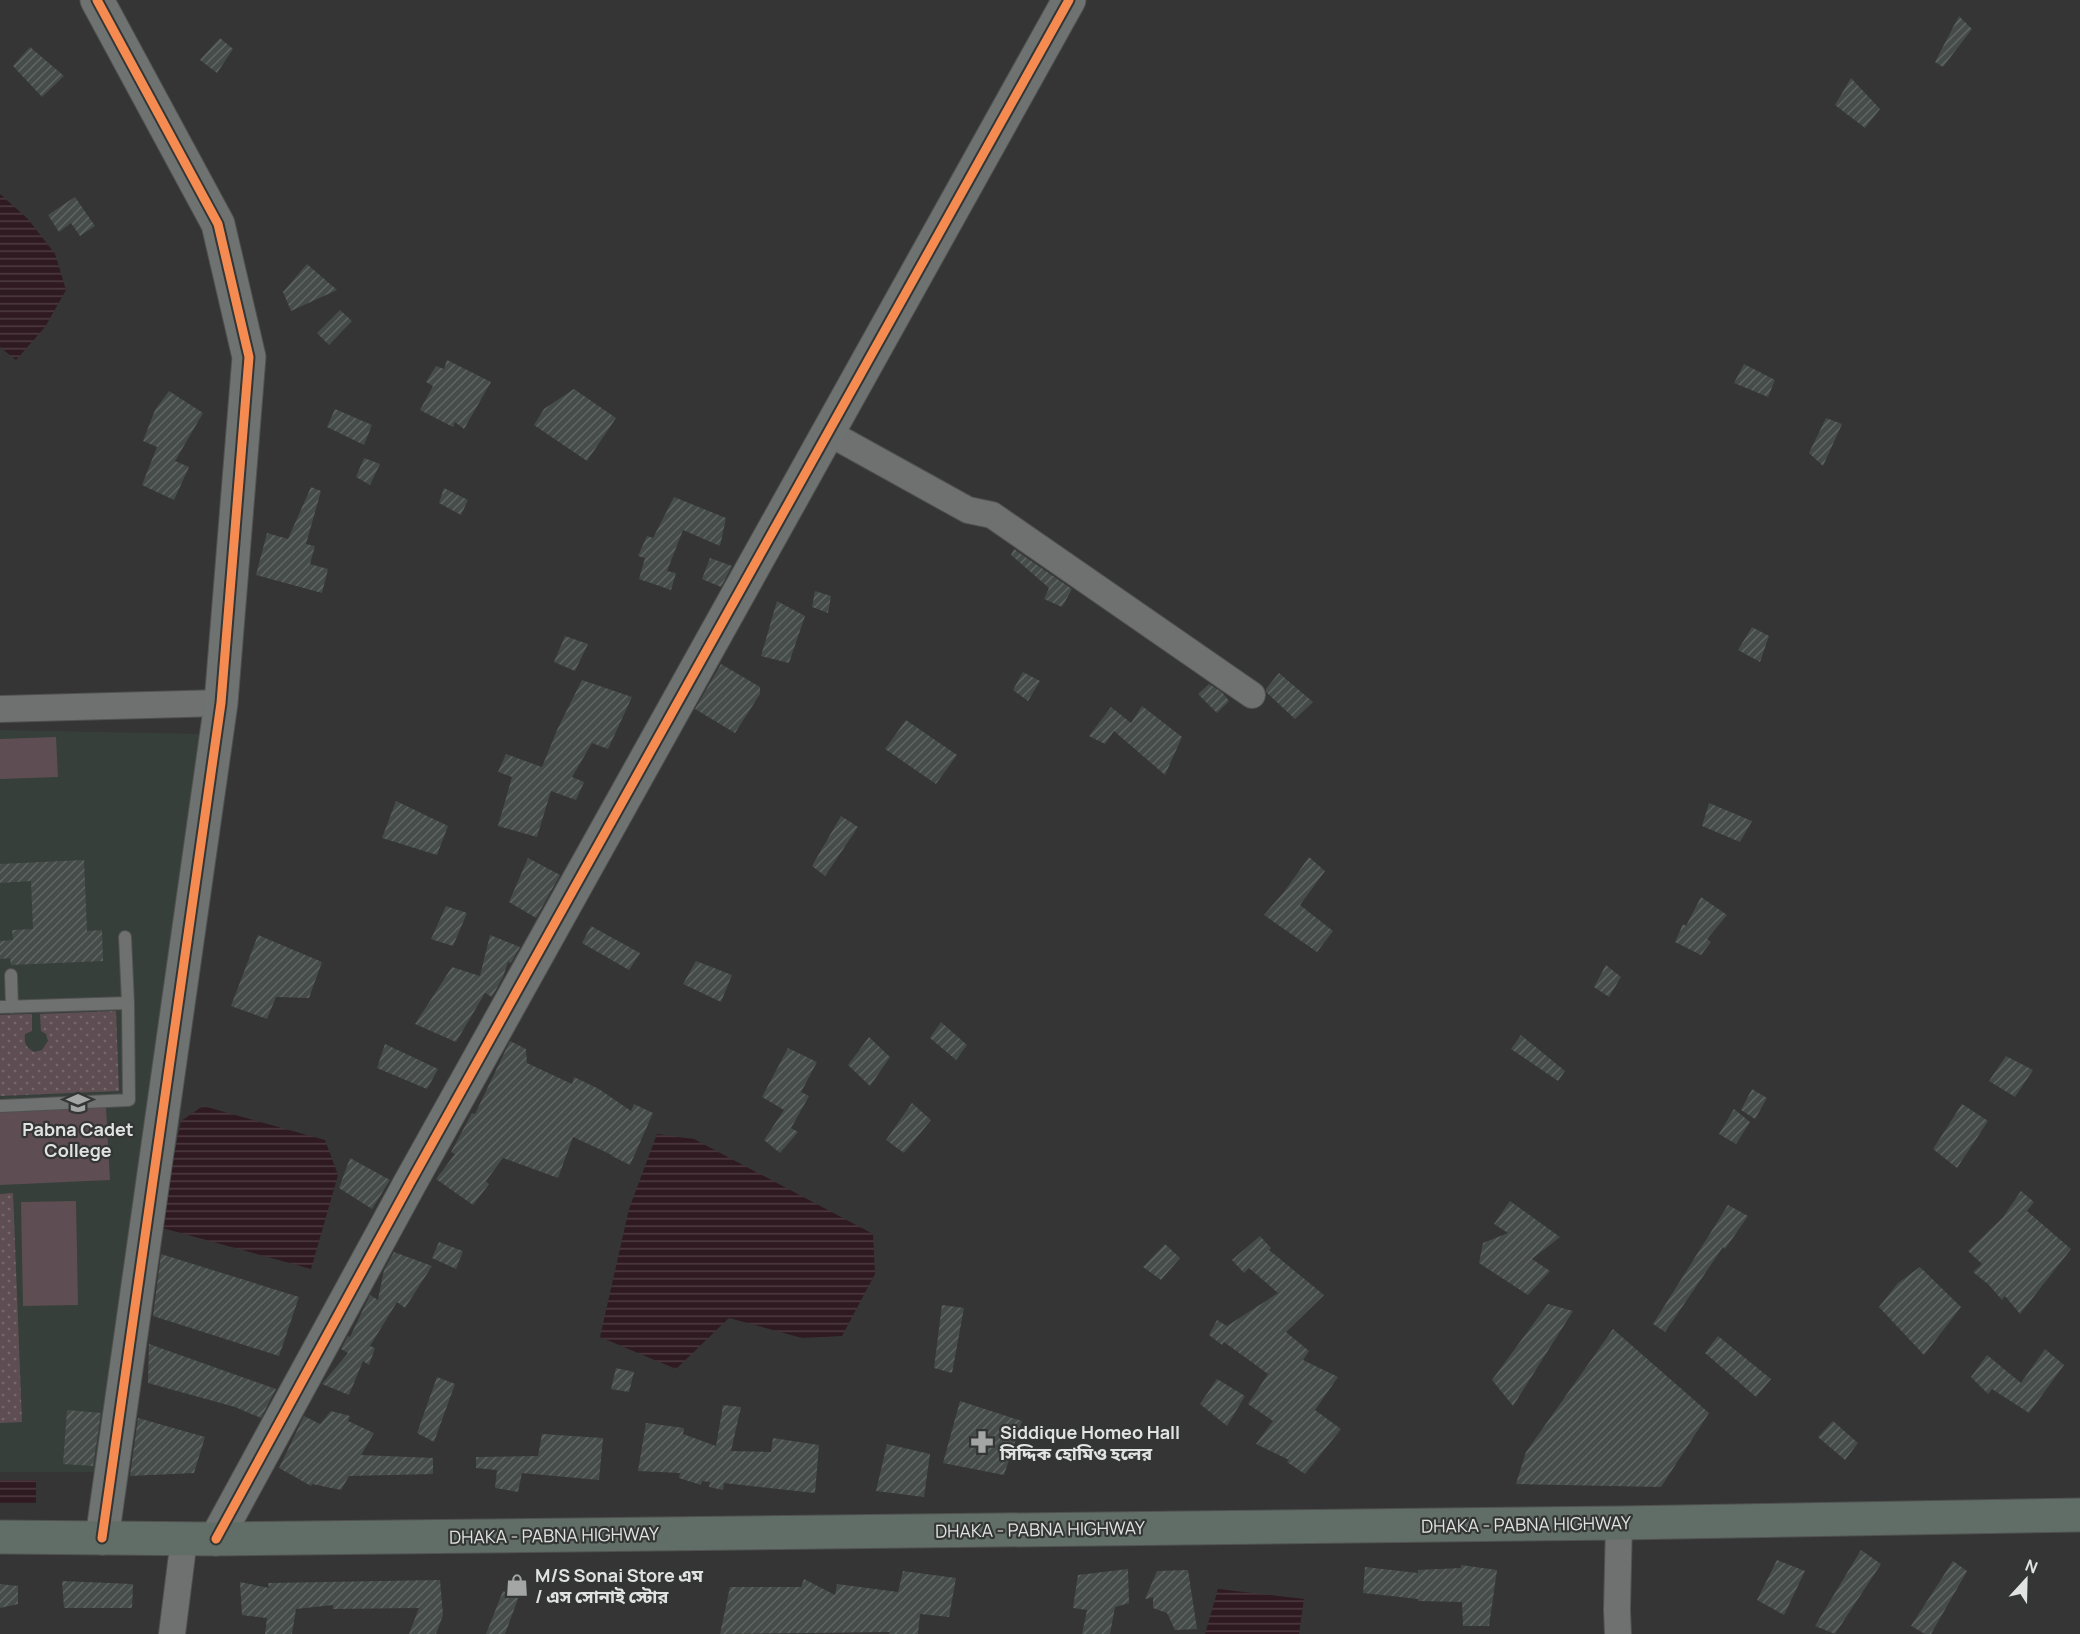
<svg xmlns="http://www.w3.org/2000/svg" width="2080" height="1634" font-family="Manrope,'Noto Sans Bengali',sans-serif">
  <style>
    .built { fill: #373f3a }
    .green { fill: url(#green-dots) }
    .pitch { fill: #5e4e53 }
    .water { fill: url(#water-rules) }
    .building { fill: url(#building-hatch) }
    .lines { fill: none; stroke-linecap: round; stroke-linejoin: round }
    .lane-casing { stroke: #505150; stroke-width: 14 }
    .street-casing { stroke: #505150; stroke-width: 28 }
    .secondary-casing { stroke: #505150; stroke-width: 35 }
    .highway-casing { stroke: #505150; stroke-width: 35 }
    .lane { stroke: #6f7070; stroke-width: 12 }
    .street { stroke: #6f7070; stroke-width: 26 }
    .secondary { stroke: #6e7270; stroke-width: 33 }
    .highway { stroke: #616e67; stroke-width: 33 }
    .cycleway-casing { stroke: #333634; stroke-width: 13 }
    .cycleway { stroke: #f68b52; stroke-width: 9 }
    .labels { text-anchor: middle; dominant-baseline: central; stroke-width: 4.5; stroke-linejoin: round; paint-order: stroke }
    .poi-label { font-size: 18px; font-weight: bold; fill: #e1e3e2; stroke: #333634; text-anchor: start }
    .street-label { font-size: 18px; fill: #e1e3e2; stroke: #333634 }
  </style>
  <defs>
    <pattern id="green-dots" width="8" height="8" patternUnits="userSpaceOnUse" patternTransform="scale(1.5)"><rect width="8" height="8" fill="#5e4e53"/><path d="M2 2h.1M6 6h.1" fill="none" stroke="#75676b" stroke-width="1.8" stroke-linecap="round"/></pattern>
    <pattern id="water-rules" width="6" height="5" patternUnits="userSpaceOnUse" patternTransform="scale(1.5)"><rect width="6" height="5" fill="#2f1a21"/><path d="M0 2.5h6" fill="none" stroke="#4d3b41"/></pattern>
    <pattern id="building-hatch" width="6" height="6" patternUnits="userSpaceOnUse" patternTransform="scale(1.5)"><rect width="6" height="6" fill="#464c49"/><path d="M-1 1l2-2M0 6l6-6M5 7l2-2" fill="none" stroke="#606663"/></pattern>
  </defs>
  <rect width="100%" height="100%" fill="#343534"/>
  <!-- built -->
  <path class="built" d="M 0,730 L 208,734 L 103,1472 L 0,1472 Z"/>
  <!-- green -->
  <path class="green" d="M 116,1011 L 119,1091 L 0,1096 L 0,1015 L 32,1014 L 32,1031 L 25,1034 C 24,1044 26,1047 34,1052 L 42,1050 L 48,1041 L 46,1034 L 41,1031 L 40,1014 Z
    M 13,1193 L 22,1422 L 0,1423 L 0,1194 Z"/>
  <!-- pitch -->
  <path class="pitch" d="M 56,737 L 58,777 L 0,779 L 0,739 Z
    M 106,1107 L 110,1180 L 0,1185 L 0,1112 Z
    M 76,1201 L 78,1305 L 23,1306 L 21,1202 Z"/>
  <!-- water -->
  <path class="water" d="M 0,194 L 28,219 L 55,254 L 66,290 L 45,327 L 16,360 L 0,347 Z
    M 203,1106 L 325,1140 L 338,1175 L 311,1269 L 159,1227 L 181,1121 Z
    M 657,1134 L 694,1139 L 873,1234 L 875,1274 L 842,1336 L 802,1338 L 729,1318 L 676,1369 L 600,1337 L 629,1209 Z
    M 0,1480 L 36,1480 L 36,1503 L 0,1503 Z
    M 1218,1589 L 1304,1599 L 1299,1634 L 1205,1634 Z"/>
  <!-- building -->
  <path class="building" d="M 1959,16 L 1972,29 L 1943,67 L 1935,62 Z
    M 220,38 L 233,49 L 217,73 L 200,60 Z
    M 30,47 L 64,76 L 42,97 L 13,66 Z
    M 1851,78 L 1880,109 L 1865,128 L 1835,105 Z
    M 75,197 L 95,226 L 80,236 L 71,223 L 59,232 L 48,215 Z
    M 307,264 L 337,290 L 291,311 L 283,292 Z
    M 340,310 L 352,321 L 329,345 L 317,333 Z
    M 447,360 L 491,382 L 464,429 L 455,422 L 453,427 L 420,410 L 433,386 L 426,382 L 436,366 L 444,369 Z
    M 1744,364 L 1775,380 L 1768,397 L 1734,383 Z
    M 574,389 L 616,418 L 587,461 L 534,425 L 544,409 Z
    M 169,391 L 203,413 L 175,461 L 189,467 L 174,500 L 142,485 L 157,447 L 143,441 L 155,410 Z
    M 335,409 L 372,425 L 364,445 L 327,427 Z
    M 1826,418 L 1842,424 L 1823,466 L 1809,453 Z
    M 364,458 L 380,464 L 370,485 L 356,477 Z
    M 311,487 L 321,491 L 306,544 L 315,546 L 310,564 L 328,569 L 322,593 L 256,575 L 267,533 L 288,539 Z
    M 444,488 L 468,500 L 461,515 L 439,503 Z
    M 674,497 L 726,518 L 720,546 L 683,530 L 667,571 L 676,573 L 671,590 L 639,579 L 645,558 L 638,556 L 647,536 L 653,538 Z
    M 1014,549 L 1072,589 L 1062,607 L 1044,599 L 1049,588 L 1011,555 Z
    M 710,558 L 732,566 L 721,587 L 702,579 Z
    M 815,591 L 831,596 L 828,613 L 812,607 Z
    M 777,601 L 805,616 L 789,663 L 761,656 Z
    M 1752,627 L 1769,636 L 1760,662 L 1738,650 Z
    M 565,636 L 588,644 L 575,671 L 554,662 Z
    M 721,664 L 760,687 L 760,694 L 735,733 L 695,709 Z
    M 1023,672 L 1040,681 L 1028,701 L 1013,690 Z
    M 1279,673 L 1313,702 L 1295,719 L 1266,692 L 1266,689 Z
    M 582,680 L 632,697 L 608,749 L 592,743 L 572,777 L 584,782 L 576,800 L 551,791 L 537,837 L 498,826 L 512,777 L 498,772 L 506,754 L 542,767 L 557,730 Z
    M 1209,684 L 1222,692 L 1229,701 L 1217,713 L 1198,694 Z
    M 1142,706 L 1182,737 L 1165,775 L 1114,731 L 1105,744 L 1089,736 L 1111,707 L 1131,723 Z
    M 906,720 L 957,755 L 936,784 L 885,749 Z
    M 396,801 L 448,826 L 437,855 L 382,838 Z
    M 1709,803 L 1752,821 L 1740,842 L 1702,826 Z
    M 841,816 L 858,827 L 825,876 L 812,866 Z
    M 1309,857 L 1325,871 L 1300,905 L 1333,931 L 1317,952 L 1264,915 L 1284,892 Z
    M 528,858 L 560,875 L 536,918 L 509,902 Z
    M 84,860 L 87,931 L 102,930 L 103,961 L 11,965 L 10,958 L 0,959 L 0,941 L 13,940 L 12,930 L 33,929 L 31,881 L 0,883 L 0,864 Z
    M 1701,897 L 1727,915 L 1707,939 L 1711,942 L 1701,955 L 1675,942 L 1683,924 L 1686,926 Z
    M 446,906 L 467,913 L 453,946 L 431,939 Z
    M 591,926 L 640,953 L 629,970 L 582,943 Z
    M 258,935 L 322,962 L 309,998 L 276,997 L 267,1019 L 231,1006 Z
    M 490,935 L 520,947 L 511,963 L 508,962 L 503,977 L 492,997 L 485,993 L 456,1042 L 415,1024 L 452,967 L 480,976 Z
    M 696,961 L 732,975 L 721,1002 L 683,984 Z
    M 1606,965 L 1621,977 L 1609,997 L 1594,987 Z
    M 941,1022 L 967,1045 L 956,1060 L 930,1038 Z
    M 1521,1035 L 1565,1071 L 1558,1081 L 1511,1049 Z
    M 869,1037 L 890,1057 L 870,1086 L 848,1065 Z
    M 510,1041 L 526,1049 L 527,1063 L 572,1084 L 574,1077 L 599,1089 L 631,1111 L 634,1104 L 653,1113 L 630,1165 L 612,1156 L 612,1155 L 573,1137 L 558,1178 L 503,1158 L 486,1181 L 489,1184 L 473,1205 L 436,1179 L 455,1154 L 451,1152 L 472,1113 L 475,1114 Z
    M 385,1044 L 438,1069 L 427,1089 L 377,1068 Z
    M 788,1048 L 817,1062 L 801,1092 L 809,1096 L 791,1128 L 798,1132 L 780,1153 L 764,1140 L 784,1110 L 762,1097 Z
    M 2006,1056 L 2033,1070 L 2015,1097 L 1989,1081 Z
    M 1752,1089 L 1767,1098 L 1755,1119 L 1741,1110 Z
    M 912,1103 L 931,1120 L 904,1153 L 886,1140 Z
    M 1962,1104 L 1988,1121 L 1957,1168 L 1933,1149 Z
    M 1734,1109 L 1750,1122 L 1736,1144 L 1719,1134 Z
    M 350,1158 L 390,1180 L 372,1209 L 339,1188 Z
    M 2021,1191 L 2034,1202 L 2027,1211 L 2071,1249 L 2020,1314 L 2005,1296 L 2002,1300 L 1989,1285 L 1973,1272 L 1982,1264 L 1968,1251 L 2003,1217 Z
    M 1510,1201 L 1560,1237 L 1532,1259 L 1550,1271 L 1528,1295 L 1479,1263 L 1483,1243 L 1508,1233 L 1494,1224 Z
    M 1728,1205 L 1748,1216 L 1725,1249 L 1723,1247 L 1665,1332 L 1653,1324 Z
    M 1260,1236 L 1271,1248 L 1269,1250 L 1324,1295 L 1286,1332 L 1309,1351 L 1303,1360 L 1338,1377 L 1315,1410 L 1341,1429 L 1305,1474 L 1287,1462 L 1289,1460 L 1256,1444 L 1273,1421 L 1248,1404 L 1268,1374 L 1224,1342 L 1222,1345 L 1209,1335 L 1217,1320 L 1227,1326 L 1278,1293 L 1249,1268 L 1244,1273 L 1232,1260 Z
    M 439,1242 L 463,1251 L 456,1269 L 432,1258 Z
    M 1165,1244 L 1180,1258 L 1161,1280 L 1143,1267 Z
    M 394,1252 L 432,1266 L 405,1308 L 397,1302 L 370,1346 L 375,1348 L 369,1365 L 363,1361 L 349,1395 L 322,1384 L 348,1353 L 341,1349 L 348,1336 L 350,1337 L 370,1295 L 378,1300 L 384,1270 Z
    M 161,1254 L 299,1297 L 279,1356 L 153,1316 Z
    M 1920,1267 L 1961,1307 L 1924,1355 L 1879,1307 L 1898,1283 Z
    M 1548,1304 L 1573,1311 L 1513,1406 L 1492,1380 Z
    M 942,1305 L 964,1308 L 952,1373 L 934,1368 Z
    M 1613,1329 L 1709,1413 L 1661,1487 L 1516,1484 L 1526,1452 Z
    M 1718,1336 L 1771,1379 L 1756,1397 L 1705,1353 Z
    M 149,1344 L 276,1389 L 261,1418 L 235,1407 L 148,1383 Z
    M 2045,1349 L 2064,1365 L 2029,1413 L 1992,1389 L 1988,1394 L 1971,1377 L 1987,1355 L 2021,1383 Z
    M 616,1368 L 634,1372 L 629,1392 L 611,1389 Z
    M 437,1377 L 455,1384 L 434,1442 L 417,1433 Z
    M 1217,1379 L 1245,1396 L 1227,1426 L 1200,1404 Z
    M 960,1401 L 1022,1421 L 1004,1475 L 943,1463 Z
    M 723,1405 L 741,1407 L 731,1451 L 771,1452 L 773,1438 L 819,1445 L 815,1493 L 724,1483 L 723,1490 L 709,1487 L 710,1482 L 702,1481 L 701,1485 L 679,1478 L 680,1473 L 638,1471 L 646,1423 L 684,1428 L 683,1434 L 716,1446 Z
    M 67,1410 L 101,1413 L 93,1466 L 63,1464 Z
    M 331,1411 L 350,1416 L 348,1421 L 374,1433 L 361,1455 L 433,1458 L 433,1474 L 349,1476 L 341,1490 L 312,1484 L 311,1486 L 279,1468 L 304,1416 L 320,1424 Z
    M 138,1418 L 205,1437 L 194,1473 L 130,1476 Z
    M 1833,1421 L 1858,1443 L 1845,1460 L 1818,1437 Z
    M 542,1434 L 603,1438 L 599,1480 L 522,1473 L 518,1492 L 495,1488 L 497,1470 L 476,1468 L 476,1457 L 538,1456 Z
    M 887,1444 L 930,1454 L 924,1497 L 876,1491 Z
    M 1861,1550 L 1881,1564 L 1835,1634 L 1815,1626 Z
    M 1777,1560 L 1805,1571 L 1784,1615 L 1757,1600 Z
    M 1953,1561 L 1967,1571 L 1931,1634 L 1925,1634 L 1911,1626 Z
    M 1461,1565 L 1497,1570 L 1489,1626 L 1463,1626 L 1462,1602 L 1418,1601 L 1418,1599 L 1363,1593 L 1365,1567 L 1418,1573 L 1418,1570 L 1461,1568 Z
    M 1128,1569 L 1129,1603 L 1115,1607 L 1110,1634 L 1082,1634 L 1087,1610 L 1073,1608 L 1078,1575 Z
    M 1188,1570 L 1197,1629 L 1175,1630 L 1167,1613 L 1153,1608 L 1153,1597 L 1145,1599 L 1157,1571 Z
    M 903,1571 L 956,1578 L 949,1617 L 920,1614 L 918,1634 L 889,1634 L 890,1632 L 720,1634 L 730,1587 L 801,1587 L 804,1579 L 835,1595 L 837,1584 L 898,1592 Z
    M 440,1580 L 443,1615 L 436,1634 L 409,1634 L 419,1608 L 333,1609 L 333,1605 L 296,1609 L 292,1634 L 265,1634 L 267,1618 L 242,1615 L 240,1582 L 269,1588 L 268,1583 Z
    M 62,1581 L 133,1584 L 132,1608 L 64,1608 Z
    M 0,1584 L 18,1586 L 18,1604 L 0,1608 Z
    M 503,1591 L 519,1596 L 505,1634 L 486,1634 Z"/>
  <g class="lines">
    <!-- lane casing -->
    <g class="lane-casing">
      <path id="lane" d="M 11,975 L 12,1007
        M 0,1007 L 128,1003
        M 0,1106 L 129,1100 L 128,1003 L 125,937"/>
    </g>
    <!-- street casing -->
    <g class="street-casing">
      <path id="street" d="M 829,433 L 968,510 L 992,515 L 1252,695
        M 0,709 L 221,703
        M 172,1634 L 184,1539
        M 1618,1634 L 1617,1610 L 1619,1523"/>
    </g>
    <!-- secondary casing -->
    <g class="secondary-casing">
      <path id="secondary" d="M 97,0 L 218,224 L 249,357 L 221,703 L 102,1538
        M 216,1539 L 410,1183 L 1069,0"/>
    </g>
    <!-- highway casing -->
    <g class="highway-casing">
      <path id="highway" d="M 0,1537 L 216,1539 L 1619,1523 L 2080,1515"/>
    </g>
    <!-- lane -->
    <use href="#lane" class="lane"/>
    <!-- street -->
    <use href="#street" class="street"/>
    <!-- secondary -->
    <use href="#secondary" class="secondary"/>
    <!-- highway -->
    <use href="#highway" class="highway"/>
    <!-- cycleway casing -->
    <g class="cycleway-casing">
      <path id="cycleway" d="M 97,0 L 218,224 L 249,357 L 221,703 L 102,1538
        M 216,1539 L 410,1183 L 1069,0"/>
    </g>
    <!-- cycleway -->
    <use href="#cycleway" class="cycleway"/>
  </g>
  <!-- icons -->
  <defs>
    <g id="university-bare" transform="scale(1.8)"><path d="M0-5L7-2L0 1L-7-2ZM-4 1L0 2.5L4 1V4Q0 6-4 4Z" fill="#a4a6a5" stroke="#333634" stroke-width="2.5" paint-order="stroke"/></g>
    <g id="pharmacy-bare" transform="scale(1.8)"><path d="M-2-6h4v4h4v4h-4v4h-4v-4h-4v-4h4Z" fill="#a4a6a5" stroke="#333634" stroke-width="2.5" paint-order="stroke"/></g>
    <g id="shop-bare" transform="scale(1.8)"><path d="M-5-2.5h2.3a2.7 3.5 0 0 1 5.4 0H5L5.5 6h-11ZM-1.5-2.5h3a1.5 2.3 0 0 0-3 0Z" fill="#a4a6a5" stroke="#333634" stroke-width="2.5" paint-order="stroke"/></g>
  </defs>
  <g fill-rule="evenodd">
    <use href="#university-bare" x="78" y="1103"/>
    <use href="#pharmacy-bare" x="982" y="1442"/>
    <use href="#shop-bare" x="517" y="1585"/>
  </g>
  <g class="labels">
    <!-- poi labels -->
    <g class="poi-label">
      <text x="78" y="1129" text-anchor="middle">Pabna Cadet<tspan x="78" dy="21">College</tspan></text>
      <text x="1000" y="1432">Siddique Homeo Hall<tspan x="1000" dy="21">সিদ্দিক হোমিও হলের</tspan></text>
      <text x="535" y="1575">M/S Sonai Store এম<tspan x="535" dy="21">/ এস সোনাই স্টোর</tspan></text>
    </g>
    <!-- street labels -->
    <g class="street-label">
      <text transform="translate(1526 1524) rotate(-1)">DHAKA - PABNA HIGHWAY</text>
      <text transform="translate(1040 1529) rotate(-1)">DHAKA - PABNA HIGHWAY</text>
      <text transform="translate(554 1535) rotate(-1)">DHAKA - PABNA HIGHWAY</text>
    </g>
  </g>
  <!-- north arrow -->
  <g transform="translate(2026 1580) rotate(22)" stroke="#333634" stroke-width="4.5" paint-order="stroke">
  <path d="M0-4.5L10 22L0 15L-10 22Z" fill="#e1e3e2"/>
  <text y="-9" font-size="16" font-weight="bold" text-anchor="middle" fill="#e1e3e2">N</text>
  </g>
</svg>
